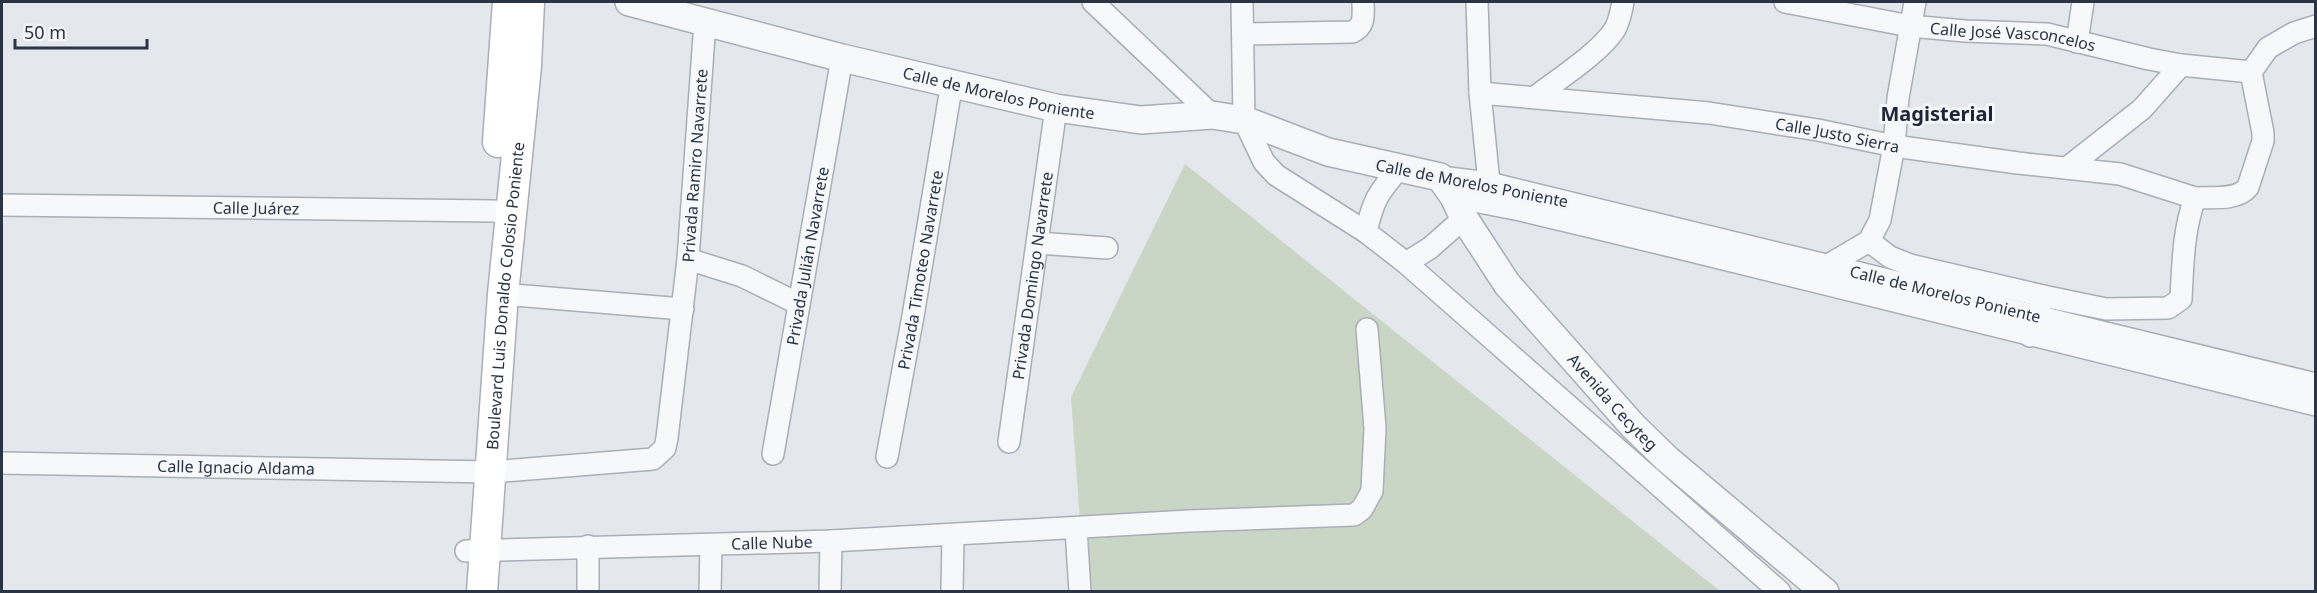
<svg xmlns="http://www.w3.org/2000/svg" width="2317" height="593" font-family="'Noto Sans',sans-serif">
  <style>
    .green { fill: #c9d6c5 }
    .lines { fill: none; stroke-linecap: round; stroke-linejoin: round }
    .minor-casing { stroke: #a9aeb7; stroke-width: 24 }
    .tertiary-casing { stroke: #a9aeb7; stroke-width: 30 }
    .secondary-casing { stroke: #a9aeb7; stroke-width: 33 }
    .minor { stroke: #f7f8fa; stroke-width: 21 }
    .tertiary { stroke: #f7f8fa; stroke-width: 27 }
    .secondary { stroke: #fff; stroke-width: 30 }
    .labels { text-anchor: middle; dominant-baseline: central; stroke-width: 6; stroke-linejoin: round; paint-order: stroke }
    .street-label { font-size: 16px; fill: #2b3445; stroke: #f4f6f9 }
    .quarter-label { font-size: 20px; font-weight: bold; fill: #1d2536; stroke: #f4f6f9 }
  </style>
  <rect width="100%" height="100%" fill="#e4e7ec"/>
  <!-- green -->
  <path class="green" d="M 1185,164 L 1720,591 L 1085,591 L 1071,397 Z"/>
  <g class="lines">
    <!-- minor casing -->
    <g class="minor-casing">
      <g id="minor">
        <path d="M 1093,2 L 1212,115"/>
        <path d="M 1242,2 L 1244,120 L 1264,162 L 1276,175 L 1366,232 L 1406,263 L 1780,592"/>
        <path d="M 1477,2 L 1480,93 L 1489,183"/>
        <path id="s1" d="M 1785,2 L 1910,26 L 1965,31 L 2047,34 L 2149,59 L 2181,65 L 2251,72 L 2263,133 L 2263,141 L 2248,187 C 2238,201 2210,197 2195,198"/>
        <path d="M 1244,34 L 1352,32 C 1366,26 1363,14 1363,2"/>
        <path d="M 2077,42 L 2083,2"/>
        <path d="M 2251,72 L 2268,48 L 2294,33 L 2316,26"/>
        <path id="s2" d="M 1480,93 L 1709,113 L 1818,130 L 1894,146 L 2018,163 L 2120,174 L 2195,198 C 2183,231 2183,263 2181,299 L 2168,308 L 2106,309 L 2043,296 L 2030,336"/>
        <path d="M 1535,97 C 1557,80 1601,52 1615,29 C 1620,20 1621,11 1623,2"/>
        <path d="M 2067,168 L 2142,109 L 2181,65"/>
        <path id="s3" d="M 1440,177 L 1489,183 L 2316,384"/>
        <path d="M 1454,197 L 1520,210 L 1683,249 L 2316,405"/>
        <path id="s4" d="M 2,205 L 493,211 L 511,213"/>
        <path d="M 1366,232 C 1373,201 1378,192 1400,168"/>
        <path d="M 1869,241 L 1890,257 L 1910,265 L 2043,296"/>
        <path d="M 1038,243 L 1107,248"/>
        <path d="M 688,259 L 742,276 L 799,304"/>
        <path d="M 1406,263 L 1430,248 L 1464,218"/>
        <path d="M 1830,264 L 1869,241 L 1880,220 L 1894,146 L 1898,98 L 1915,2"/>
        <path d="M 503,294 L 683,309"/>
        <path id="s5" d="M 1009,442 L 1056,108"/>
        <path id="s6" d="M 773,454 L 842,58"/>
        <path id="s7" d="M 887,457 L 913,316 L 952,82"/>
        <path id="s8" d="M 2,463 L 491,472 L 653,459 L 665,448 L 667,438 L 688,259 L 705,22"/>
        <path d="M 1076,529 L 1080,592"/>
        <path id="s9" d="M 466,551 L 831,541 L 1189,521 L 1354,515 L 1362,509 L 1372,491 L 1375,428 L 1367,329"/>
        <path d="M 588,592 L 588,546"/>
        <path d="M 710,592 L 711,545"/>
        <path d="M 830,592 L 831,541"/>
        <path d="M 952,592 L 953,535"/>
      </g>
    </g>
    <!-- tertiary casing -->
    <g class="tertiary-casing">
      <g id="tertiary">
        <path id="s10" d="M 629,2 L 842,58 L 1056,108 L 1141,120 L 1212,115 L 1244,120 L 1328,152 L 1440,177 L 1454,197 L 1464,218 L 1507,284 L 1633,426 L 1667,459 L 1825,592"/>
      </g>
    </g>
    <!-- secondary casing -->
    <g class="secondary-casing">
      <g id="secondary">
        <path d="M 498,142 L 508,2"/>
        <path id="s11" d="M 482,592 L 503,294 L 526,66 L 529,2"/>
      </g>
    </g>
    <!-- minor -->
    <use href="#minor" class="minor"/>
    <!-- tertiary -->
    <use href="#tertiary" class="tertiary"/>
    <!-- secondary -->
    <use href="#secondary" class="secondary"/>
  </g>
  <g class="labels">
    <!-- street labels -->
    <g class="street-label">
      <text stroke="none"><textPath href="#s1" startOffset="231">Calle José Vasconcelos</textPath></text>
      <text stroke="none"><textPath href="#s10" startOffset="381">Calle de Morelos Poniente</textPath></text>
      <text stroke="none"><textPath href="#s2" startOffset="360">Calle Justo Sierra</textPath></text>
      <text stroke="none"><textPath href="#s8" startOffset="952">Privada Ramiro Navarrete</textPath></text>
      <text transform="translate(1472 183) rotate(11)">Calle de Morelos Poniente</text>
      <text stroke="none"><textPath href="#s4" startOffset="254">Calle Juárez</textPath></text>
      <text stroke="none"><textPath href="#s6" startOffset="201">Privada Julián Navarrete</textPath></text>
      <text stroke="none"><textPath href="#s7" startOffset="190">Privada Timoteo Navarrete</textPath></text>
      <text stroke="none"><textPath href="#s5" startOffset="168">Privada Domingo Navarrete</textPath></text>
      <text stroke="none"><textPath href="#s3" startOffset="519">Calle de Morelos Poniente</textPath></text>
      <text stroke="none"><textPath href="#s11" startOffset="297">Boulevard Luis Donaldo Colosio Poniente</textPath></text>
      <text stroke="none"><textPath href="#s10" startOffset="1119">Avenida Cecyteg</textPath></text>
      <text stroke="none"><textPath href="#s8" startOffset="234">Calle Ignacio Aldama</textPath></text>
      <text stroke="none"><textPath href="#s9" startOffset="306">Calle Nube</textPath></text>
    </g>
    <!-- quarter labels -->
    <g class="quarter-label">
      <text x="1937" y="113">Magisterial</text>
    </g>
  </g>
  <!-- border -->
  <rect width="2317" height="593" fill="none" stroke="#2b3445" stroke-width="6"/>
  <!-- scale -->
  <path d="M15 39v9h132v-9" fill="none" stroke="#2b3445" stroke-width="3"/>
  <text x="24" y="39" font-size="18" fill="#2b3445" stroke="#f4f6f9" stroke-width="4.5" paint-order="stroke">50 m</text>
</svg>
